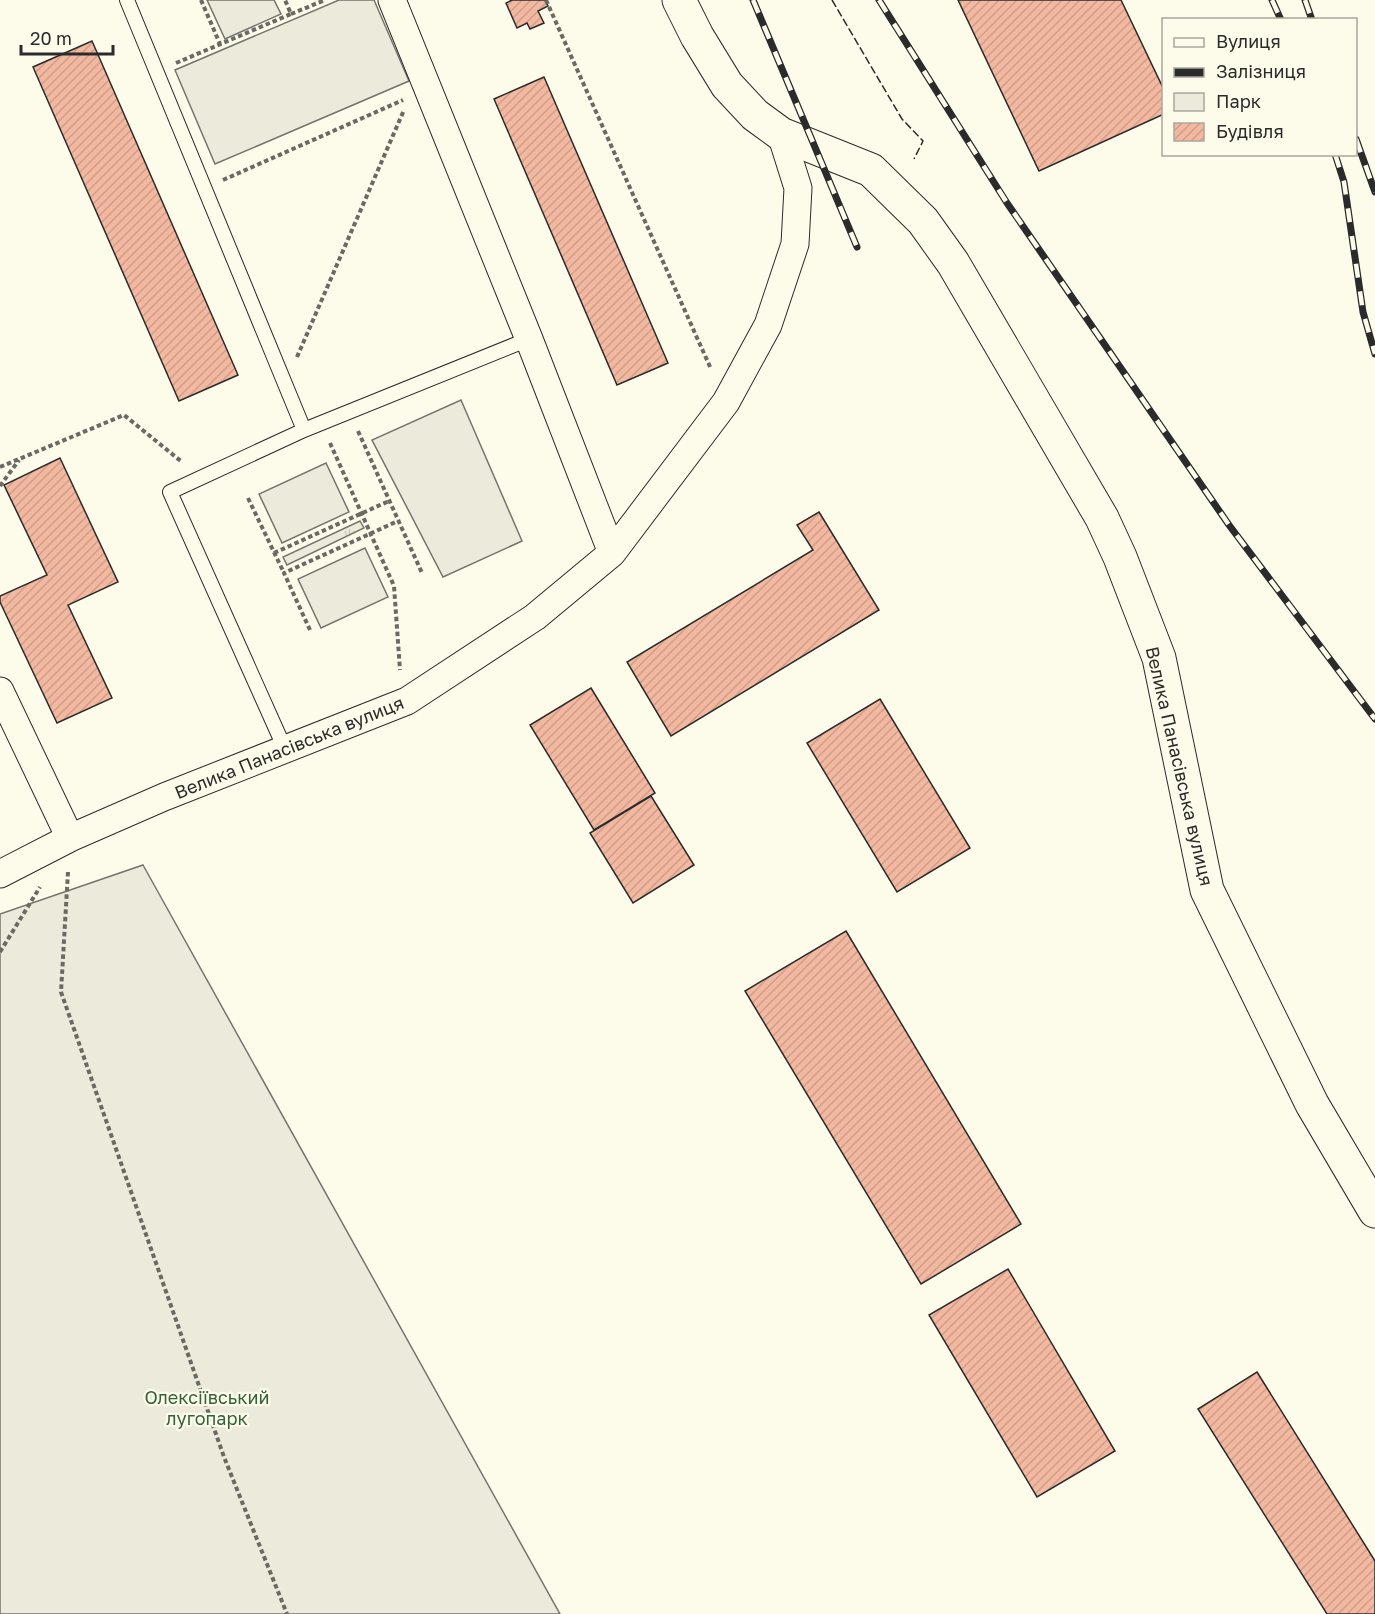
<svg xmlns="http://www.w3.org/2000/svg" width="1375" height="1614" font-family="'Golos Text',sans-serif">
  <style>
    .grass { fill: url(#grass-tufts); stroke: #74746e; stroke-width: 1.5 }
    .green { fill: #ecebdb; stroke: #74746e; stroke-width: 1.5 }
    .building { fill: url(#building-hatch); stroke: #2b2b2b; stroke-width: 1.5 }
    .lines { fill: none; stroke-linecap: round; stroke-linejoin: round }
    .lane-casing { stroke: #2b2b2b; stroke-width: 16 }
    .street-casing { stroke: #2b2b2b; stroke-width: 29 }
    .secondary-casing { stroke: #2b2b2b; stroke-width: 35 }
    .path { stroke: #6a6964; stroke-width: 4; stroke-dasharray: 4.5 3; stroke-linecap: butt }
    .lane { stroke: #fdfbea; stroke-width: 14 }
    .street { stroke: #fdfbea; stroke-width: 27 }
    .secondary { stroke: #fdfbea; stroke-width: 33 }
    .rail-casing { stroke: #2b2b2b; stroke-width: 7 }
    .rail { stroke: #fdfbea; stroke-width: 4.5; stroke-dasharray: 14; stroke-linecap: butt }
    .fence { stroke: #2b2b2b; stroke-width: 1.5; stroke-dasharray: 8 3; stroke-linecap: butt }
    .labels { text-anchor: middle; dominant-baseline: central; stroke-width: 4.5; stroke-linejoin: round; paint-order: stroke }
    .street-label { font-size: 18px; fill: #2b2b2b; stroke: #fdfbea }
    .park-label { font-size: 18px; fill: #34623c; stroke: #fdfbea }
  </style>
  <defs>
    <pattern id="grass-tufts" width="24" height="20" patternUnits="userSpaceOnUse" patternTransform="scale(1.5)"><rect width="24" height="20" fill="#ecebdb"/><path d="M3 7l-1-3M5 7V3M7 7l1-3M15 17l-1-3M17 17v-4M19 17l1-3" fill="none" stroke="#cbcabc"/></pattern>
    <pattern id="building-hatch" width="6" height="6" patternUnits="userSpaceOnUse" patternTransform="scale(1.5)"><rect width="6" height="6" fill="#f2b8a0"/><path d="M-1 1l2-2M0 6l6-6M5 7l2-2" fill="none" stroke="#d09e8a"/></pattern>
  </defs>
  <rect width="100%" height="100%" fill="#fdfbea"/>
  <!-- grass -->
  <path class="grass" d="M 360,521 L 364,528 L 287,565 L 283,557 Z"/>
  <!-- green -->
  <path class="green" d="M 207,0 L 274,0 L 281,14 L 225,39 Z
    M 339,0 L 374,0 L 409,81 L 215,164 L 175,70 Z
    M 461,400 L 522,541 L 443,577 L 372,440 Z
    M 326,463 L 349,512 L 282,543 L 259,494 Z
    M 365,548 L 388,597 L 321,628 L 298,579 Z
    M 143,865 L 560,1614 L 0,1614 L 0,914 Z"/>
  <!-- building -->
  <path class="building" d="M 512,0 L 545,0 L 548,6 L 538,11 L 544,23 L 530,29 L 527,23 L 517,28 L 506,3 Z
    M 958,0 L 1121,0 L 1164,90 L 1164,114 L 1039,171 Z
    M 92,41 L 238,375 L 179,401 L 33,67 Z
    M 544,77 L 668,363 L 617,385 L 494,99 Z
    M 60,458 L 118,582 L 68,605 L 112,698 L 57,723 L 0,602 L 0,596 L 47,575 L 4,485 Z
    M 819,512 L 879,610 L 671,736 L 627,662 L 813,550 L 797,525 Z
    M 591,688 L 655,793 L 594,830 L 530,725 Z
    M 880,699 L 970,848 L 897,892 L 807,743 Z
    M 651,796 L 694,865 L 633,903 L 590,833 Z
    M 846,931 L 1021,1224 L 921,1284 L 745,991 Z
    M 1008,1269 L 1115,1451 L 1037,1497 L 929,1315 Z
    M 1257,1372 L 1375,1561 L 1375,1614 L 1327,1614 L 1198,1409 Z"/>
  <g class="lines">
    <!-- lane casing -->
    <g class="lane-casing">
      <path id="lane" d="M 127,0 L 304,430
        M 285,749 L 170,492 L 304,430 L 529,339"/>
    </g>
    <!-- street casing -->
    <g class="street-casing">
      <path id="street" d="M 392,0 L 529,339 L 612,553
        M 0,691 L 70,838
        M 0,874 L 70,838 L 164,797 L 407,701 L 535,617 L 612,553 L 726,402 L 768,325 L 795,244 L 798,188 L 781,134"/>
    </g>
    <!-- secondary casing -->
    <g class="secondary-casing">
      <path id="secondary" d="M 679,0 L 697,36 L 727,85 L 755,115 L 781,134 L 871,170 L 923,221 L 953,263 L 1102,518 L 1120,557 L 1159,658 L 1207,890 L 1312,1104 L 1375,1211"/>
    </g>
    <!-- path -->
    <path class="path" d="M 201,0 L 220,44
      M 546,0 L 711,369
      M 291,14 L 325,0
      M 176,63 L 291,14 L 285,0
      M 223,180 L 403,100
      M 297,357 L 404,110
      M 358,431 L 422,573
      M 330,443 L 394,586 L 400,670
      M 0,467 L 124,415 L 182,462
      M 0,486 L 19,460
      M 248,498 L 284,573
      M 274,553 L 389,501
      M 310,630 L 284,573 L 398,521
      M 68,872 L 61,992 L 224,1457 L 287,1614
      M 0,952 L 40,887"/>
    <!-- lane -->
    <use href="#lane" class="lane"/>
    <!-- street -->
    <use href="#street" class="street"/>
    <!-- secondary -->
    <use href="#secondary" class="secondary"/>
    <!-- rail casing -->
    <g class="rail-casing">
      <path id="rail" d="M 753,0 L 857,247
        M 879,0 L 1007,203 L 1229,525 L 1375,719
        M 1272,0 L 1281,20
        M 1305,0 L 1312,20
        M 1356,139 L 1375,192
        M 1335,154 L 1344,182 L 1363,312 L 1375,354"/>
    </g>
    <!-- rail -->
    <use href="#rail" class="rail"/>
    <!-- fence -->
    <path class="fence" d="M 832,0 L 902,119 L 923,141 L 914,159"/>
  </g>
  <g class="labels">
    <!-- street labels -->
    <g class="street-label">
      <text transform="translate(289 747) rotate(-22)">Велика Панасівська вулиця</text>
      <text transform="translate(1180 766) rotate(77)">Велика Панасівська вулиця</text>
    </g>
    <!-- park labels -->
    <g class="park-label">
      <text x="207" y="1397">Олексіївський<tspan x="207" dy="21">лугопарк</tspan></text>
    </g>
  </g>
  <!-- legend -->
  <rect x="1162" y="18" width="195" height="138" fill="#fdfbea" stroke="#a9a89e" stroke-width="1.5"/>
  <rect x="1174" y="38" width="30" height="9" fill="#fdfbea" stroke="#a9a89e" stroke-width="1.5"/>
  <text x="1216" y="48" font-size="18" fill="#2b2b2b">Вулиця</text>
  <rect x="1174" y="68" width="30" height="9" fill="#2b2b2b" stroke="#a9a89e" stroke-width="1.5"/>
  <text x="1216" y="78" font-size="18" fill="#2b2b2b">Залізниця</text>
  <rect x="1174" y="93" width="30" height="18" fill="#ecebdb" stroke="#a9a89e" stroke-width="1.5"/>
  <text x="1216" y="108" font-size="18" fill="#2b2b2b">Парк</text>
  <rect x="1174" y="123" width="30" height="18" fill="url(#building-hatch)" stroke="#a9a89e" stroke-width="1.5"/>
  <text x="1216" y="138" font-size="18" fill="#2b2b2b">Будівля</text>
  <!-- scale -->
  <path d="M21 45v9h92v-9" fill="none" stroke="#2b2b2b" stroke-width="3"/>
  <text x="30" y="45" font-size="18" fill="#2b2b2b" stroke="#fdfbea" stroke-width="4.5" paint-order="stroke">20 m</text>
</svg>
